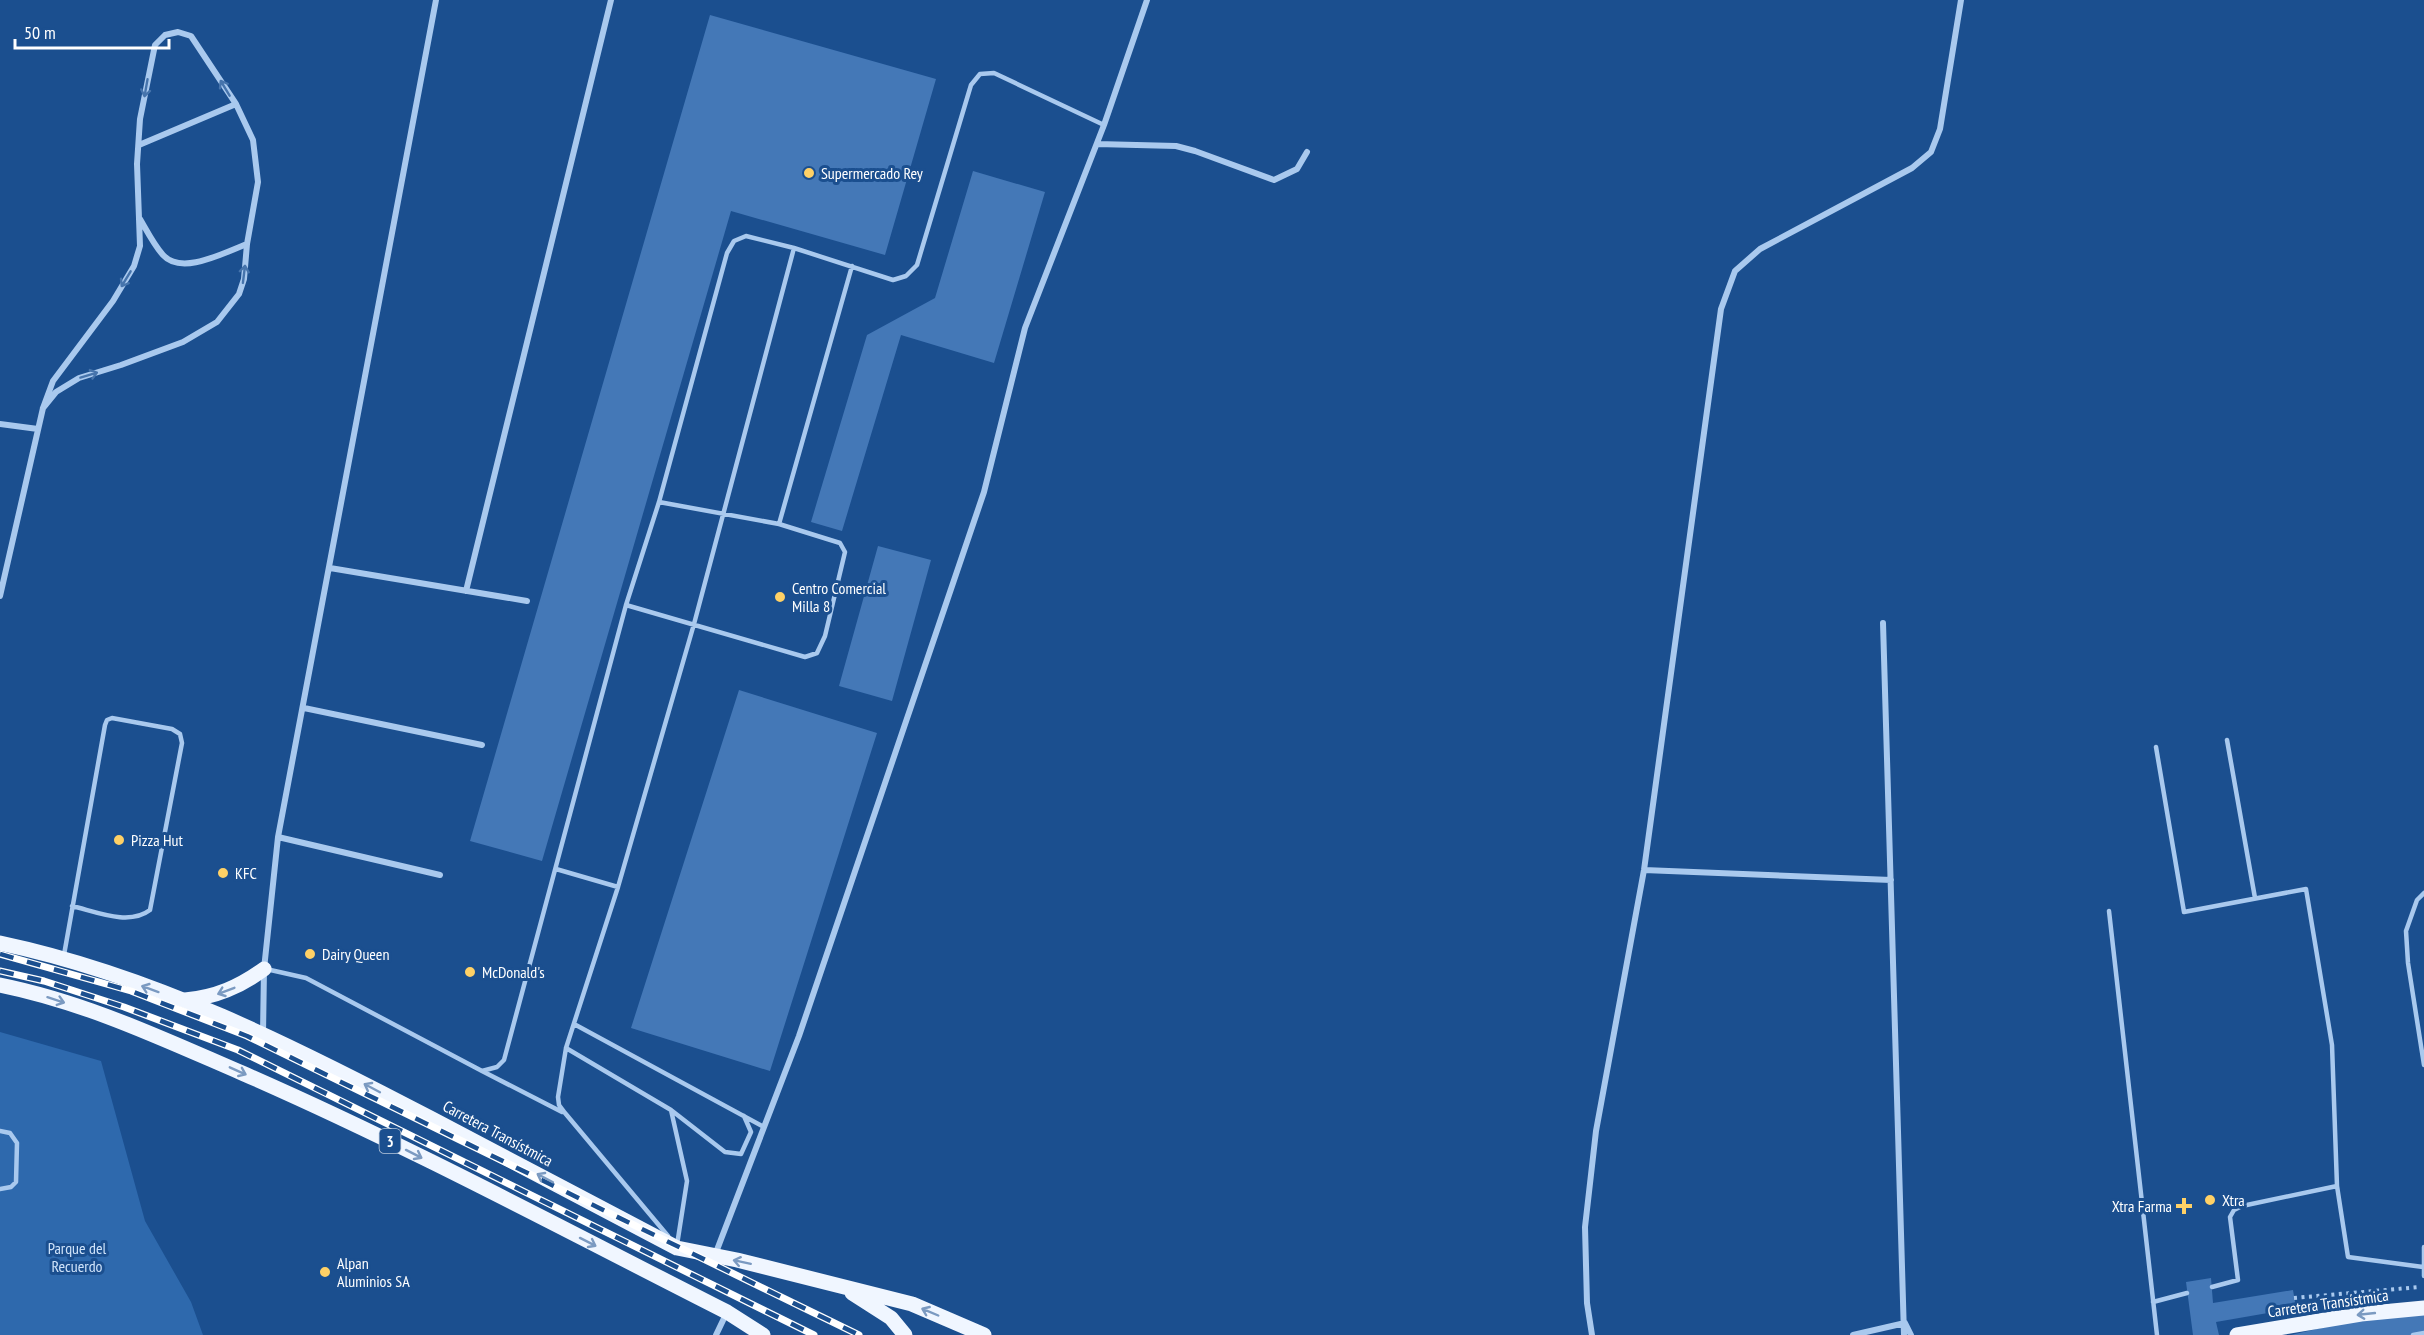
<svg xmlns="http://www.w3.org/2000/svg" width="2424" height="1335" font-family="'PT Sans Narrow',sans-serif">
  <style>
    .green { fill: #2e69ad }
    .building { fill: #4478b7 }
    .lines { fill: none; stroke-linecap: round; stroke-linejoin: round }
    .path { stroke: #a9c9ee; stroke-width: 4; stroke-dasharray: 3 4.5; stroke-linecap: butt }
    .lane { stroke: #a9c9ee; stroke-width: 4.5 }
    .street { stroke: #a9c9ee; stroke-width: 6 }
    .primary { stroke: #f0f6ff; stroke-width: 15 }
    .rail-casing { stroke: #fff; stroke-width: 7 }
    .rail { stroke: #1b4f8f; stroke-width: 4.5; stroke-dasharray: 14; stroke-linecap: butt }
    .oneway { stroke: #4674ac }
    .oneway2 { stroke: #7b9ac1 }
    .poi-dot { fill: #ffd166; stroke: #1b4f8f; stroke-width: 2 }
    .labels { text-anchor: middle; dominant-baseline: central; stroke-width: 6; stroke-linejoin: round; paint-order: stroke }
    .shield { fill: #1b4f8f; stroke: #bbcadd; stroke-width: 1.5 }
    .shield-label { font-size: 15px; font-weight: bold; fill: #fff }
    .poi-label { font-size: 16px; fill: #fff; stroke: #1b4f8f; text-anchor: start }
    .street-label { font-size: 16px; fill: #fff; stroke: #1b4f8f }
    .park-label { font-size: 16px; fill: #cfe3fa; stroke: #1b4f8f }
  </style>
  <rect width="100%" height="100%" fill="#1b4f8f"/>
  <!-- green -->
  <path class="green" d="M 0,1032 L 101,1061 L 145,1221 L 191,1302 L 203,1335 L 0,1335 Z"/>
  <!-- building -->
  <path class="building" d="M 710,15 L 936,79 L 885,255 L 731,211 L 542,861 L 470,841 Z
    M 973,171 L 1045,192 L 994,363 L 901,335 L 842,531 L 811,522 L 867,335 L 935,298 Z
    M 878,546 L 931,560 L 892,701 L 839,686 Z
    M 739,690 L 877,733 L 770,1071 L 631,1028 Z
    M 2211,1278 L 2213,1303 L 2293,1290 L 2296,1308 L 2216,1322 L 2219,1335 L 2193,1335 L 2186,1282 Z
    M 2424,1310 L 2424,1335 L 2291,1335 L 2338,1324 Z"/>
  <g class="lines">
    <!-- path -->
    <path class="path" d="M 2294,1298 L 2420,1287"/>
    <!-- lane -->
    <path class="lane" d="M 659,502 L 779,524
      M 626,605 L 805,657 L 817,653 L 825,636 L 845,552 L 840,543 L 779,524 L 852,266
      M 2227,740 L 2255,898
      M 2156,747 L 2184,912 L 2306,889 L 2332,1045 L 2337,1186 L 2348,1257 L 2423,1267
      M 556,869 L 618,887
      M 2424,893 L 2417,900 L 2406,931 L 2408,963 L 2424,1065
      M 2109,911 L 2157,1335
      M 64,955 L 105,725 L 107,720 L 112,718 L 172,729 L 180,734 L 182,743 L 150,910 C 129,926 97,912 72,906
      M 266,969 L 306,978 L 482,1071 L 497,1067 L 504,1060 L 626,605 L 659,502 L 727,253 L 734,241 L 746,236 L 794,248 L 893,280 L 906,276 L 917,265 L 971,85 L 980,74 L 994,73 L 1104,125
      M 574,1024 L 764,1127
      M 566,1048 L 671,1110 L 687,1181 L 677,1245
      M 482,1071 L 562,1112
      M 671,1110 L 725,1152 L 741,1154 L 751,1132 L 744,1116
      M 0,1131 L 10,1133 L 17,1143 L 16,1182 L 11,1187 L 0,1189
      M 668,1236 L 565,1113 L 559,1105 L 558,1097 L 566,1048 L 618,887 L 694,624 L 794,248
      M 2424,1247 L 2424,1276
      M 2212,1287 L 2238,1280 L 2230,1217 L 2234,1210 L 2242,1206 L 2337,1186
      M 2153,1302 L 2187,1293
      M 2413,1335 L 2424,1333"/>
    <!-- street -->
    <path class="street" d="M 1097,144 L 1176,146 L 1195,151 L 1274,180 L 1297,169 L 1307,152
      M 139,145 L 236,104
      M 140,219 C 147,231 154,245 163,255 C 182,276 225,252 247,244
      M 0,424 L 38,429
      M 330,568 L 527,601
      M 466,591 L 611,0
      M 0,596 L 43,408 L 53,381 L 113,301 L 134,266 L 140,246 L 137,164 L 140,119 L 155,45 L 165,35 L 178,32 L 191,36 L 236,104 L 253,140 L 258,182 L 247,244 L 244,279 L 239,294 L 217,322 L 183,342 L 121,365 L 79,378 L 56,392 L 43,408
      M 1883,623 L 1904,1335
      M 304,708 L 482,745
      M 278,837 L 440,875
      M 1644,870 L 1891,880
      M 263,1034 L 264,969 L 278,837 L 436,0
      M 715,1255 L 799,1036 L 984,492 L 1025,328 L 1104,125 L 1147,0
      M 1905,1323 L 1911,1335
      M 716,1335 L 727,1312
      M 1592,1335 L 1587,1303 L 1585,1227 L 1596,1131 L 1644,870 L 1721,309 L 1735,271 L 1760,249 L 1912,168 L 1931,152 L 1940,129 L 1961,0
      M 1853,1335 L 1905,1323"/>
    <!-- primary -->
    <path class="primary" d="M 0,943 C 152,975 295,1047 432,1119 C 514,1162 595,1205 677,1248 L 737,1260 L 912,1304 L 984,1335
      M 0,985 C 85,1002 163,1039 242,1073 C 407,1145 567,1231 727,1312 L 763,1335
      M 185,1000 C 216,997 239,987 264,969
      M 852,1293 L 891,1318 L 905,1335
      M 2237,1335 L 2361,1314 L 2424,1308"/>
    <!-- rail casing -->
    <g class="rail-casing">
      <path id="rail" d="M 0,954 L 131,991 L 247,1036 L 859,1335
        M 0,971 L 44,981 L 124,1007 L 238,1050 L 814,1335"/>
    </g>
    <!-- rail -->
    <use href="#rail" class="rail"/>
  </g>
  <!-- one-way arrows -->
  <defs><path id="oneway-shaft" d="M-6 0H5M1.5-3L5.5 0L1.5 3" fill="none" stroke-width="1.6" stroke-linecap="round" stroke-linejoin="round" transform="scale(1.5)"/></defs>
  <g class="oneway">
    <use href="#oneway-shaft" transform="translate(146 88) rotate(100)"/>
    <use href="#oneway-shaft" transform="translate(225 88) rotate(-121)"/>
    <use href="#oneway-shaft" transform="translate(244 274) rotate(-83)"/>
    <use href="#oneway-shaft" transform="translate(126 279) rotate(121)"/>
    <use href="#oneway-shaft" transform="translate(89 375) rotate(-17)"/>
  </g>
  <g class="oneway2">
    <use href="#oneway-shaft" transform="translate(150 989) rotate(-160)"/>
    <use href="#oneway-shaft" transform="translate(226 991) rotate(159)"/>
    <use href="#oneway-shaft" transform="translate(56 1000) rotate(18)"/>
    <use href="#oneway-shaft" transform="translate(238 1071) rotate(24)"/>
    <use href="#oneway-shaft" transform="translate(372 1088) rotate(-152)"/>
    <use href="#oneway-shaft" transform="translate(414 1154) rotate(27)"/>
    <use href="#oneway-shaft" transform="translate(545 1178) rotate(-152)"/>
    <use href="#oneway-shaft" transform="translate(588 1242) rotate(27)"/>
    <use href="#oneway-shaft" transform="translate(742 1262) rotate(-168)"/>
    <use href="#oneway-shaft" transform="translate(930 1312) rotate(-157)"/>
    <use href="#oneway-shaft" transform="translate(2366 1314) rotate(174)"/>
  </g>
  <!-- markers -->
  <g class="poi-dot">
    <circle cx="809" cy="173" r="6"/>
    <circle cx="780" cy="597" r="6"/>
    <circle cx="119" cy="840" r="6"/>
    <circle cx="223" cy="873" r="6"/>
    <circle cx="310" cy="954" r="6"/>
    <circle cx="470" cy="972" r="6"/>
    <circle cx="2210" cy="1200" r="6"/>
    <path d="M2181 1197h6v6h6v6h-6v6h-6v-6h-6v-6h6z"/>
    <circle cx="325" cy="1272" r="6"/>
  </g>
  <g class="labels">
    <!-- shield labels -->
    <rect class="shield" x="379.5" y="1129" width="21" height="24" rx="4.5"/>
    <g class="shield-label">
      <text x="390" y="1141">3</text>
    </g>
    <!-- poi labels -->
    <g class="poi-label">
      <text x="821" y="173">Supermercado Rey</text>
      <text x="792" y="588">Centro Comercial<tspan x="792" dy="18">Milla 8</tspan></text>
      <text x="131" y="840">Pizza Hut</text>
      <text x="235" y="873">KFC</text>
      <text x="322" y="954">Dairy Queen</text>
      <text x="482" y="972">McDonald's</text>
      <text x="2222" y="1200">Xtra</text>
      <text x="2172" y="1206" text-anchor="end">Xtra Farma</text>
      <text x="337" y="1263">Alpan<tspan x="337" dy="18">Aluminios SA</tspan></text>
    </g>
    <!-- street labels -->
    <g class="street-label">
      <text transform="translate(498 1133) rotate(28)">Carretera Transístmica</text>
      <text transform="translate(2328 1303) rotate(-8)">Carretera Transístmica</text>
    </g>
    <!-- park labels -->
    <g class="park-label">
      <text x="77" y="1248">Parque del<tspan x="77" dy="18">Recuerdo</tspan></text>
    </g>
  </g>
  <!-- scale -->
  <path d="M15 39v9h154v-9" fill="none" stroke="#ffffff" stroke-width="3"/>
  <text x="24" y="39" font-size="18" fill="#ffffff" stroke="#1b4f8f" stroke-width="4.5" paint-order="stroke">50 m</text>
</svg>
